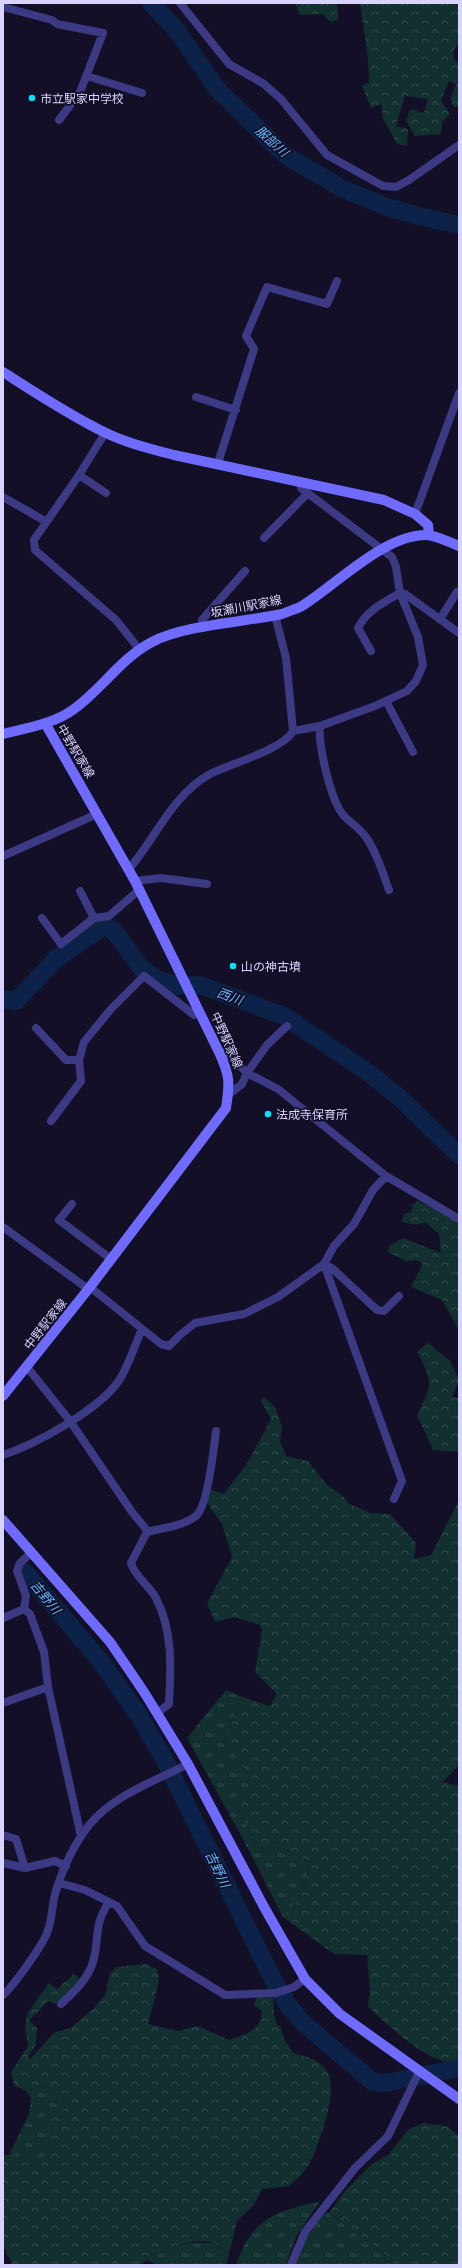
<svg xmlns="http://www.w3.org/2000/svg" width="462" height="2268" font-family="Manrope,'Noto Sans JP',sans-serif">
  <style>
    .grass { fill: url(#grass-tufts) }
    .forest { fill: url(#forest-crowns) }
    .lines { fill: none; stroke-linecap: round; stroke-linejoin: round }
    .river { stroke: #0c2248; stroke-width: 18 }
    .street { stroke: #3d3a85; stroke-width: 8 }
    .secondary { stroke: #6f6bff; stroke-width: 10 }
    .poi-dot { fill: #00e5ff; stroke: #130f26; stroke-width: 1.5 }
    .labels { text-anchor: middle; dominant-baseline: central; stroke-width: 3.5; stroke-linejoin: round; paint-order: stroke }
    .poi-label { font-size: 12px; fill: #d9d4ff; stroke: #130f26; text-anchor: start }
    .street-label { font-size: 12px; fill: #d9d4ff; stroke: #130f26 }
    .water-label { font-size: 13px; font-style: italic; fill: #62b6ff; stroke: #130f26 }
  </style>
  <defs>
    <pattern id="grass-tufts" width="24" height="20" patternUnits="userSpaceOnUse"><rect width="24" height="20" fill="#12302f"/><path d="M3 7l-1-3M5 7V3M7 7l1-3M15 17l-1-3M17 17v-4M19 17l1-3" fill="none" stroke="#344d4e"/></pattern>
    <pattern id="forest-crowns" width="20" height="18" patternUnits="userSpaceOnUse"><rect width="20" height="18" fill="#12302f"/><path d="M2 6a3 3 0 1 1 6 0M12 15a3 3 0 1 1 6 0" fill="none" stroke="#344d4e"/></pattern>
  </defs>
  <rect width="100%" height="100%" fill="#130f26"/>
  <!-- grass -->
  <path class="grass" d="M 226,1690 L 242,1697 L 224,1739 L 253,1780 L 238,1808 L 258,1849 L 278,1847 L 311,1862 L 301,1896 L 283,1917 L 243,1839 L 187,1738 Z
    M 42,2086 L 61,2091 L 65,2109 L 48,2119 L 48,2156 L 38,2160 L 10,2153 L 29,2114 L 31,2099 L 26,2091 Z
    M 320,2201 L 296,2237 L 286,2265 L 236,2265 C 252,2218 275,2212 320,2201 Z
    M 327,2212 L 394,2261 L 393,2265 L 294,2265 C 302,2244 311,2228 327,2212 Z
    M 190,2243 L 212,2243 L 229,2254 L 226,2265 L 156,2265 L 146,2259 L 170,2248 Z"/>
  <!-- forest -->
  <path class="forest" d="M 295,3 L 337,3 L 338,20 L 330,22 L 323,14 L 300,15 Z
    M 360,3 L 459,3 L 459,43 L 453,51 L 454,60 L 459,62 L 459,107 L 454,107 L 450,99 L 456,84 L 449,81 L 441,100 L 450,114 L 442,122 L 441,134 L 415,136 L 406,121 L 410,109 L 424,113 L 428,99 L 405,96 L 396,126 L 408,129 L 407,146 L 397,144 L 383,119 L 381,104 L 371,108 L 362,86 L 369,82 L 368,58 Z
    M 418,1201 L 447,1214 L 459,1224 L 459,1330 L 442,1300 L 411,1287 L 423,1264 L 416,1260 L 407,1261 L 387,1252 L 390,1245 L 403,1238 L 441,1253 L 439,1234 L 425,1222 L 416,1225 L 402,1222 L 404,1214 L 412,1212 L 412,1205 Z
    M 428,1343 L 450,1361 L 459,1380 L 452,1397 L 459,1398 L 459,1459 L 458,1452 L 433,1450 L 417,1415 C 433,1383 433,1383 417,1352 Z
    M 264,1397 L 275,1407 L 282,1427 L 280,1441 L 286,1456 L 308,1461 L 328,1486 L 343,1496 L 349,1504 L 371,1513 L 390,1514 L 416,1543 L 414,1559 L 431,1555 L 459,1500 L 459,1765 L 443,1782 L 459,1786 L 459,2064 C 425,2063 392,2028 368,2007 L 370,1990 L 367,1955 L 334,1954 L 283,1917 L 301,1896 L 311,1862 L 278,1847 L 258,1849 L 238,1808 L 253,1780 L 224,1739 L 242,1697 L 270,1706 L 277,1694 L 255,1672 L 262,1631 L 260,1625 L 233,1617 L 215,1622 L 207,1603 L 232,1557 L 222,1524 L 207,1503 L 211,1490 L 224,1494 L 248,1462 L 271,1419 L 260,1400 Z
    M 145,1964 L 157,1969 L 159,1981 L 148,2024 L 178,2031 L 198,2026 L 229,2040 C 245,2034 262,2031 262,2011 L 254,2005 L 257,1997 L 273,1998 L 274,2015 L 277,2025 L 281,2027 L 284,2039 L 293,2053 C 306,2056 318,2059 327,2071 C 340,2089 318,2148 308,2166 C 304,2173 295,2180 289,2186 L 262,2189 L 254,2205 L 237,2221 L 229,2254 C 224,2251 219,2246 213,2243 C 197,2236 152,2253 141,2265 L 13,2265 L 3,2246 L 3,2156 C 18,2150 30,2162 48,2156 L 48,2119 L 65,2109 L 61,2091 L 42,2086 L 26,2091 L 14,2085 L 11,2072 L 28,2046 L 25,2026 L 27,2014 L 49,1983 L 57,1989 L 74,1974 L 80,1979 L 68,1994 L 55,2004 L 48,2001 L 29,2021 L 37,2028 L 36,2044 L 28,2057 L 30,2059 L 54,2033 L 72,2027 L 93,2009 L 105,1995 L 110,1974 L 116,1967 Z
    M 423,2123 L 447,2126 L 459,2136 L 459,2265 L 393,2265 L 394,2261 L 329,2213 L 345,2191 L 372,2164 L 388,2155 L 408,2130 Z"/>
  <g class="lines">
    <!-- river -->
    <path class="river" d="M 151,3 L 178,32 L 217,89 L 285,155 L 341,188 L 387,207 L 419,216 L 459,225
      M 3,999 L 16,1001 L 57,958 L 104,926 L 114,931 L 142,969 L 157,979 L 178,986 L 200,985 L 284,1016 L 366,1071 L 400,1098 L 459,1155
      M 26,1573 L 102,1663 L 138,1714 L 162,1755 L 274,1981 L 288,2005 L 303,2023 L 373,2082 L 386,2083 L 459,2068"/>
    <!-- street -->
    <path class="street" d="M 180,3 L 229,64 L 264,84 L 281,99 L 327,155 L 383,186 L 396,187 L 409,180 L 459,145
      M 3,7 L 52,20 L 57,24 L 103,33 L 80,92 L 59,120
      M 87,76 L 142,93
      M 196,397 L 236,410
      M 105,433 L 79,475 L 34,540 L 35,550 L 116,620 L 139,649
      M 218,463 L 254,349 L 246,336 L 267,287 L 327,304 L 337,281
      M 79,475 L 106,493
      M 3,497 L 45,521
      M 415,514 L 459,393
      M 264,538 L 308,493
      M 440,619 L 457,592 L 459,593
      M 203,628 L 202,620 L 245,571
      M 371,651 L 358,628 C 367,610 383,603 400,593 L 405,594 L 459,633
      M 386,701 L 413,752
      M 320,726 C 318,745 331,802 344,816 C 353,825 363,830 369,842 C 378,856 383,874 389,890
      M 293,731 L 320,726 L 375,706 L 407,691 L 416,681 L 423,665 L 418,637 L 400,593 L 396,567 L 392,557 L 301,488 L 301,481
      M 3,856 L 97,814
      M 129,869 C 155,839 173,794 210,774 C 230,764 284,749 293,731 L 286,658 L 275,615
      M 135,881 L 161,878 L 207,884
      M 80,891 L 94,918
      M 42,918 L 61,944 L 94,918 L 109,916 L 139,890
      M 287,1026 L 267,1045 L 247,1073 L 278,1089 L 386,1176 L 459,1219
      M 36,1028 L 66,1060 L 79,1060
      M 219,1052 L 225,1051 L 247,1073 L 242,1084 L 228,1095
      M 51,1121 L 81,1081 L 79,1060 L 84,1042 L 111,1009 L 144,976 L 194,1015 L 201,1013
      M 72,1204 L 59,1220 L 111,1259
      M 3,1227 L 84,1286 L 90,1287 L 161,1344 L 169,1346 L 180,1335 L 195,1323 L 244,1314 L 278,1297 L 324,1264 L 334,1246 L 354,1224 L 373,1190 L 386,1176
      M 324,1264 L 402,1481 L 394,1499
      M 324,1264 L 333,1269 L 377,1310 L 384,1311 L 399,1296
      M 27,1367 L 70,1421 L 132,1512 L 146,1529 L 147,1532 L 131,1563 C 135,1577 149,1585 156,1598 C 173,1631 171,1668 169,1704 L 157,1713
      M 3,1455 C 36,1444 101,1409 120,1379 C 129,1364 135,1345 142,1329
      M 147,1532 C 162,1528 185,1526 197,1515 C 208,1504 214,1448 216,1431
      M 24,1609 L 30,1614 L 44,1652 L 48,1687 L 81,1836
      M 3,1618 L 24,1609 L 26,1596 L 17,1571 L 20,1563 L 30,1554
      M 3,1703 L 48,1687
      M 3,1835 L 16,1839 L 25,1868
      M 3,1863 L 25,1868 L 55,1861 L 66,1866
      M 59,1883 L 85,1890 L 117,1906 L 145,1946 L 225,1995 L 276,1993 L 294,1987 L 305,1979
      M 3,1995 C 14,1985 44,1944 48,1930 C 52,1919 52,1906 55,1894 C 62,1870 74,1844 90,1824 C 114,1795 155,1781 188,1764
      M 61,2004 C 73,1993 88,1979 93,1962 C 100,1937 93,1926 109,1902
      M 291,2265 L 305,2232 L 355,2168 L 388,2136 L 419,2072"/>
    <!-- secondary -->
    <path class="secondary" d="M 3,372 C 36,393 69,415 104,432 C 126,443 151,449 174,455 L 384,500 L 415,514 L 428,525 L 429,535
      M 3,734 C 27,728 54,724 74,709 C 102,689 121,658 152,642 C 184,625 245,622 282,614 C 289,611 296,609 302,606 C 337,584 385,534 427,535 C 437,536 449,542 459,546
      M 3,1396 L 90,1287 L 226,1108 C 230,1082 230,1076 219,1052 L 135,881 L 45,723
      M 3,1520 L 110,1642 L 144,1692 L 188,1764 L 264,1907 L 305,1979 L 340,2014 L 459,2099"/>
  </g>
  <!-- markers -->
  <g class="poi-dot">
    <circle cx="32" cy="98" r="4"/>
    <circle cx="233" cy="966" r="4"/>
    <circle cx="268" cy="1114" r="4"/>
  </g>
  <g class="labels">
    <!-- poi labels -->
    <g class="poi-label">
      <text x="40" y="98">市立駅家中学校</text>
      <text x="241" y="966">山の神古墳</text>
      <text x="276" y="1114">法成寺保育所</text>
    </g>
    <!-- street labels -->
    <g class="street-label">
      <text transform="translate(246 606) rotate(-11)">坂瀬川駅家線</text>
      <text transform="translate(76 751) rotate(59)">中野駅家線</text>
      <text transform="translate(227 1040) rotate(66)">中野駅家線</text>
      <text transform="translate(45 1324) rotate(-52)">中野駅家線</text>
    </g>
    <!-- water labels -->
    <g class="water-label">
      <text transform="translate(272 141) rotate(42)">服部川</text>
      <text transform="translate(230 996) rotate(20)">西川</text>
      <text transform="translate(46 1597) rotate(50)">吉野川</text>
      <text transform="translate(218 1869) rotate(64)">吉野川</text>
    </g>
  </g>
  <!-- border -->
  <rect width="462" height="2268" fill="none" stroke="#d9d4ff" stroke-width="8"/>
</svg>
